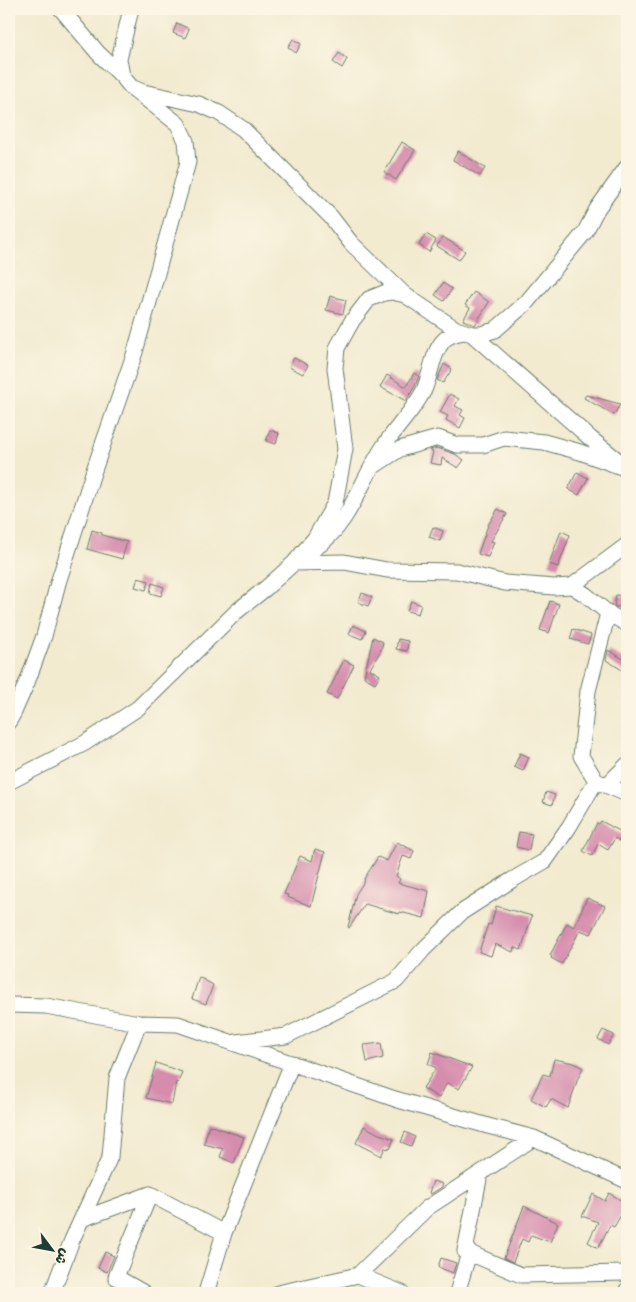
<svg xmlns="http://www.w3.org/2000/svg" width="636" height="1302" font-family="'Gochi Hand','Playpen Sans Arabic',sans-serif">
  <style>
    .building { fill: #d68cad }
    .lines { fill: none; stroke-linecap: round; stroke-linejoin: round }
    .street-casing { stroke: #697a6b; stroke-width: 17 }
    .street { stroke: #fff; stroke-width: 15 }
  </style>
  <rect width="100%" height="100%" fill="#fcf5e5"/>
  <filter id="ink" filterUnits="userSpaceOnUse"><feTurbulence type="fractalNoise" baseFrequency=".02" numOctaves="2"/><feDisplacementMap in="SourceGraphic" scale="10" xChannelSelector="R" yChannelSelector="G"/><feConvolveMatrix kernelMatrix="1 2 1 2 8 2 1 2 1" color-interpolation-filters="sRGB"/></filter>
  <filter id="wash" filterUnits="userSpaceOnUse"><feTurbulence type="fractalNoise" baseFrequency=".0096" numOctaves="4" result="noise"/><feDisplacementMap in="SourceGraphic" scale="20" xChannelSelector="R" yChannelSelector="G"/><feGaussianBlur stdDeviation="1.12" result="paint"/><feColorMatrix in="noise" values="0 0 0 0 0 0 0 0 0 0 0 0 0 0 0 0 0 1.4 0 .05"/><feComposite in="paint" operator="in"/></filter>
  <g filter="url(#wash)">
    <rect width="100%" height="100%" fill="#f2ebd0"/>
    <g id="blocks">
      <!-- building -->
      <path class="building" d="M 177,23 L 189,29 L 185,38 L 173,33 Z
        M 293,39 L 301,44 L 296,53 L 288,47 Z
        M 339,53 L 347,59 L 342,68 L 333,62 Z
        M 402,142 L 415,150 L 396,180 L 384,172 Z
        M 458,151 L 485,168 L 480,176 L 453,160 Z
        M 426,234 L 436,240 L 429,252 L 419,245 Z
        M 443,237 L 465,251 L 459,260 L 437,246 Z
        M 443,283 L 452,289 L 444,301 L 435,295 Z
        M 474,292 L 489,302 L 475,325 L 463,320 L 470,308 L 465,305 Z
        M 330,296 L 346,300 L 343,314 L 326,310 Z
        M 294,358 L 308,365 L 303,374 L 289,367 Z
        M 444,364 L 452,369 L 443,383 L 437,380 Z
        M 414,373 L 419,376 L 415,386 L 406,401 L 380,387 L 387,375 L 406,387 Z
        M 450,394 L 459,399 L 455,406 L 463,410 L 460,415 L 465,418 L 460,428 L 446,420 L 448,416 L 440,412 Z
        M 586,395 L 620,404 L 614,415 L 584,398 Z
        M 270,430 L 279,433 L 276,444 L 266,441 Z
        M 437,448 L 455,454 L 464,460 L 458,468 L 442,458 L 441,465 L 430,463 L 433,452 L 430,450 Z
        M 577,472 L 588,478 L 579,495 L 568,489 Z
        M 498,509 L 507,514 L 491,541 L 494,542 L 488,557 L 478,554 L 488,525 Z
        M 433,527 L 443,531 L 440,541 L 429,537 Z
        M 92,530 L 102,533 L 102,535 L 127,542 L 122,559 L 87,549 Z
        M 561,531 L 570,535 L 558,567 L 549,564 Z
        M 138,578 L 149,581 L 146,590 L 135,587 Z
        M 152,583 L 164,587 L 161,596 L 150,593 Z
        M 362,593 L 372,597 L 368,606 L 358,602 Z
        M 616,595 L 627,596 L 625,608 L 614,606 Z
        M 411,601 L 421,605 L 418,614 L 407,611 Z
        M 550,601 L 559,604 L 549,633 L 540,630 Z
        M 353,625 L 366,631 L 362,639 L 349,634 Z
        M 573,629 L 591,635 L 588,644 L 570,639 Z
        M 373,637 L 383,642 L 381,650 L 370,669 L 380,675 L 375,683 L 364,677 Z
        M 398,639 L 408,641 L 407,651 L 396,649 Z
        M 608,650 L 627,661 L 627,673 L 606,660 Z
        M 344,660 L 354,665 L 337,699 L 327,694 Z
        M 520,753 L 529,757 L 523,771 L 514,767 Z
        M 546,792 L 555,795 L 552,805 L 543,802 Z
        M 601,821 L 627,835 L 627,846 L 615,838 L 608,850 L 598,844 L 592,856 L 583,851 L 597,823 L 599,824 Z
        M 519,832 L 532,834 L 529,850 L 516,847 Z
        M 397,842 L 414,851 L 411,859 L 403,856 L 396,876 L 400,879 L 398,883 L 429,891 L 424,918 L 400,912 L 399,914 L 365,904 L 349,928 L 348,927 L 356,894 L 365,880 L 364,879 L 378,857 L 387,861 Z
        M 315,849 L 325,852 L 311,906 L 287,897 L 288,895 L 284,894 L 300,856 L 312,861 Z
        M 587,898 L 605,906 L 591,934 L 580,930 L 562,964 L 551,958 L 552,956 L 550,955 L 567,923 L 574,927 Z
        M 496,906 L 532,916 L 521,950 L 514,947 L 513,952 L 495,944 L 491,956 L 479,952 L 488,924 L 491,925 Z
        M 199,977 L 213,985 L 206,1004 L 192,999 Z
        M 603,1030 L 614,1035 L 608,1045 L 598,1039 Z
        M 381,1043 L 383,1058 L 367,1062 L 364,1045 Z
        M 432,1052 L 472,1067 L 459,1089 L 447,1083 L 439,1098 L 423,1088 L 436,1068 L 428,1064 Z
        M 554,1059 L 574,1063 L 583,1068 L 578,1078 L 568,1108 L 551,1099 L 546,1107 L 531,1099 L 543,1074 L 550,1076 Z
        M 156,1063 L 182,1072 L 178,1083 L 176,1082 L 172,1104 L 146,1098 Z
        M 209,1125 L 244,1137 L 234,1163 L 220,1157 L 223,1149 L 204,1144 Z
        M 364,1126 L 379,1134 L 394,1139 L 390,1149 L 385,1148 L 381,1156 L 356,1143 Z
        M 405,1132 L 415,1137 L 411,1146 L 401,1142 Z
        M 433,1181 L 443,1184 L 442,1187 L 431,1194 L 429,1193 Z
        M 609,1193 L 627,1204 L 627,1210 L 623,1216 L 621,1215 L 614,1227 L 610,1225 L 598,1248 L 588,1242 L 598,1222 L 582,1216 L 593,1194 L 605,1201 Z
        M 524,1206 L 558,1223 L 550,1242 L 531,1235 L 528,1242 L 522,1239 L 513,1262 L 504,1258 Z
        M 105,1252 L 114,1256 L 107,1272 L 98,1268 Z
        M 441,1258 L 456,1263 L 453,1273 L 438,1267 Z"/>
    </g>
  </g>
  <g filter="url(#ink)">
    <use href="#blocks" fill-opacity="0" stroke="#697a6b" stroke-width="1"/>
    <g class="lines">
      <!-- street casing -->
      <g class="street-casing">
        <path id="street" d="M 61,9 L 98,53 L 122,76
          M 131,9 L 119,59 L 122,76 L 131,87 L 143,92 L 199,104 L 219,113 L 243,129 L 331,217 L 351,243 L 405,295
          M 472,334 L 590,438 L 620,462
          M 374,466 L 400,449 L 438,438 L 457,445 L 483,445 L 504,438 L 544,442 L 580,452 L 627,469
          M 314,549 C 350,525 361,480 384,446 C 396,427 414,410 424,390 C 431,374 432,354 443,341 C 448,335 457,333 464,332
          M 294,563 L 344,562 L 387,570 L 457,571 L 505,583 L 554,587 L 572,586 L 586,595 L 608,613 L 588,691 L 581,756 L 596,781
          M 572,586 L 627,545
          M 608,613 L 627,624
          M 9,721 L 14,712 L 28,680 L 44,636 L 58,583 L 93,473 L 135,352 L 188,162 L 186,141 L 178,124 L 131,87
          M 9,782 L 85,743 L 138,708 L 236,612 L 266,588 L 294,563 L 315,538 L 335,503 L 345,449 L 335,368 L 337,348 L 352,321 L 369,299 L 384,293 L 392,292 L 405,295 L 456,329 L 472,334 L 481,334 L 495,330 L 526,303 L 585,232 L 597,209 L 627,167
          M 607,785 L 627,765
          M 9,1005 L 46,1006 L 139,1023 L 178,1024 L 395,1099 L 488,1126 L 534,1138 L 627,1181
          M 236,1042 L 286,1036 L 396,981 L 423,950 L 462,912 L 512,880 L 545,861 L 569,827 L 596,781 L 627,794
          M 480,1174 L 465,1251 L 521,1275 L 627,1273
          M 150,1194 L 224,1233 L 206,1293
          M 82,1219 L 150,1194 L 116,1277 L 144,1293
          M 224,1233 L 292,1063
          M 358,1275 L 402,1293
          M 52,1293 L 72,1240 L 110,1157 L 117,1078 L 139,1023
          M 278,1293 L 358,1275 L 427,1208 L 534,1138
          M 457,1293 L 469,1253
          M 626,1293 L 627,1290"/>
      </g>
      <!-- street -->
      <use href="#street" class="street"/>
    </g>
  </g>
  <!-- margin -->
  <rect width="636" height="1302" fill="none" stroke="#fcf5e5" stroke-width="30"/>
  <!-- north arrow -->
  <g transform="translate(52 1250) rotate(122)" stroke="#fcf5e5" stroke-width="4" paint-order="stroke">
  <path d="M0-4L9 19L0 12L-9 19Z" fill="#1f3d34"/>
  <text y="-8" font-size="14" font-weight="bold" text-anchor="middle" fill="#1f3d34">ش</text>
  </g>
</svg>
